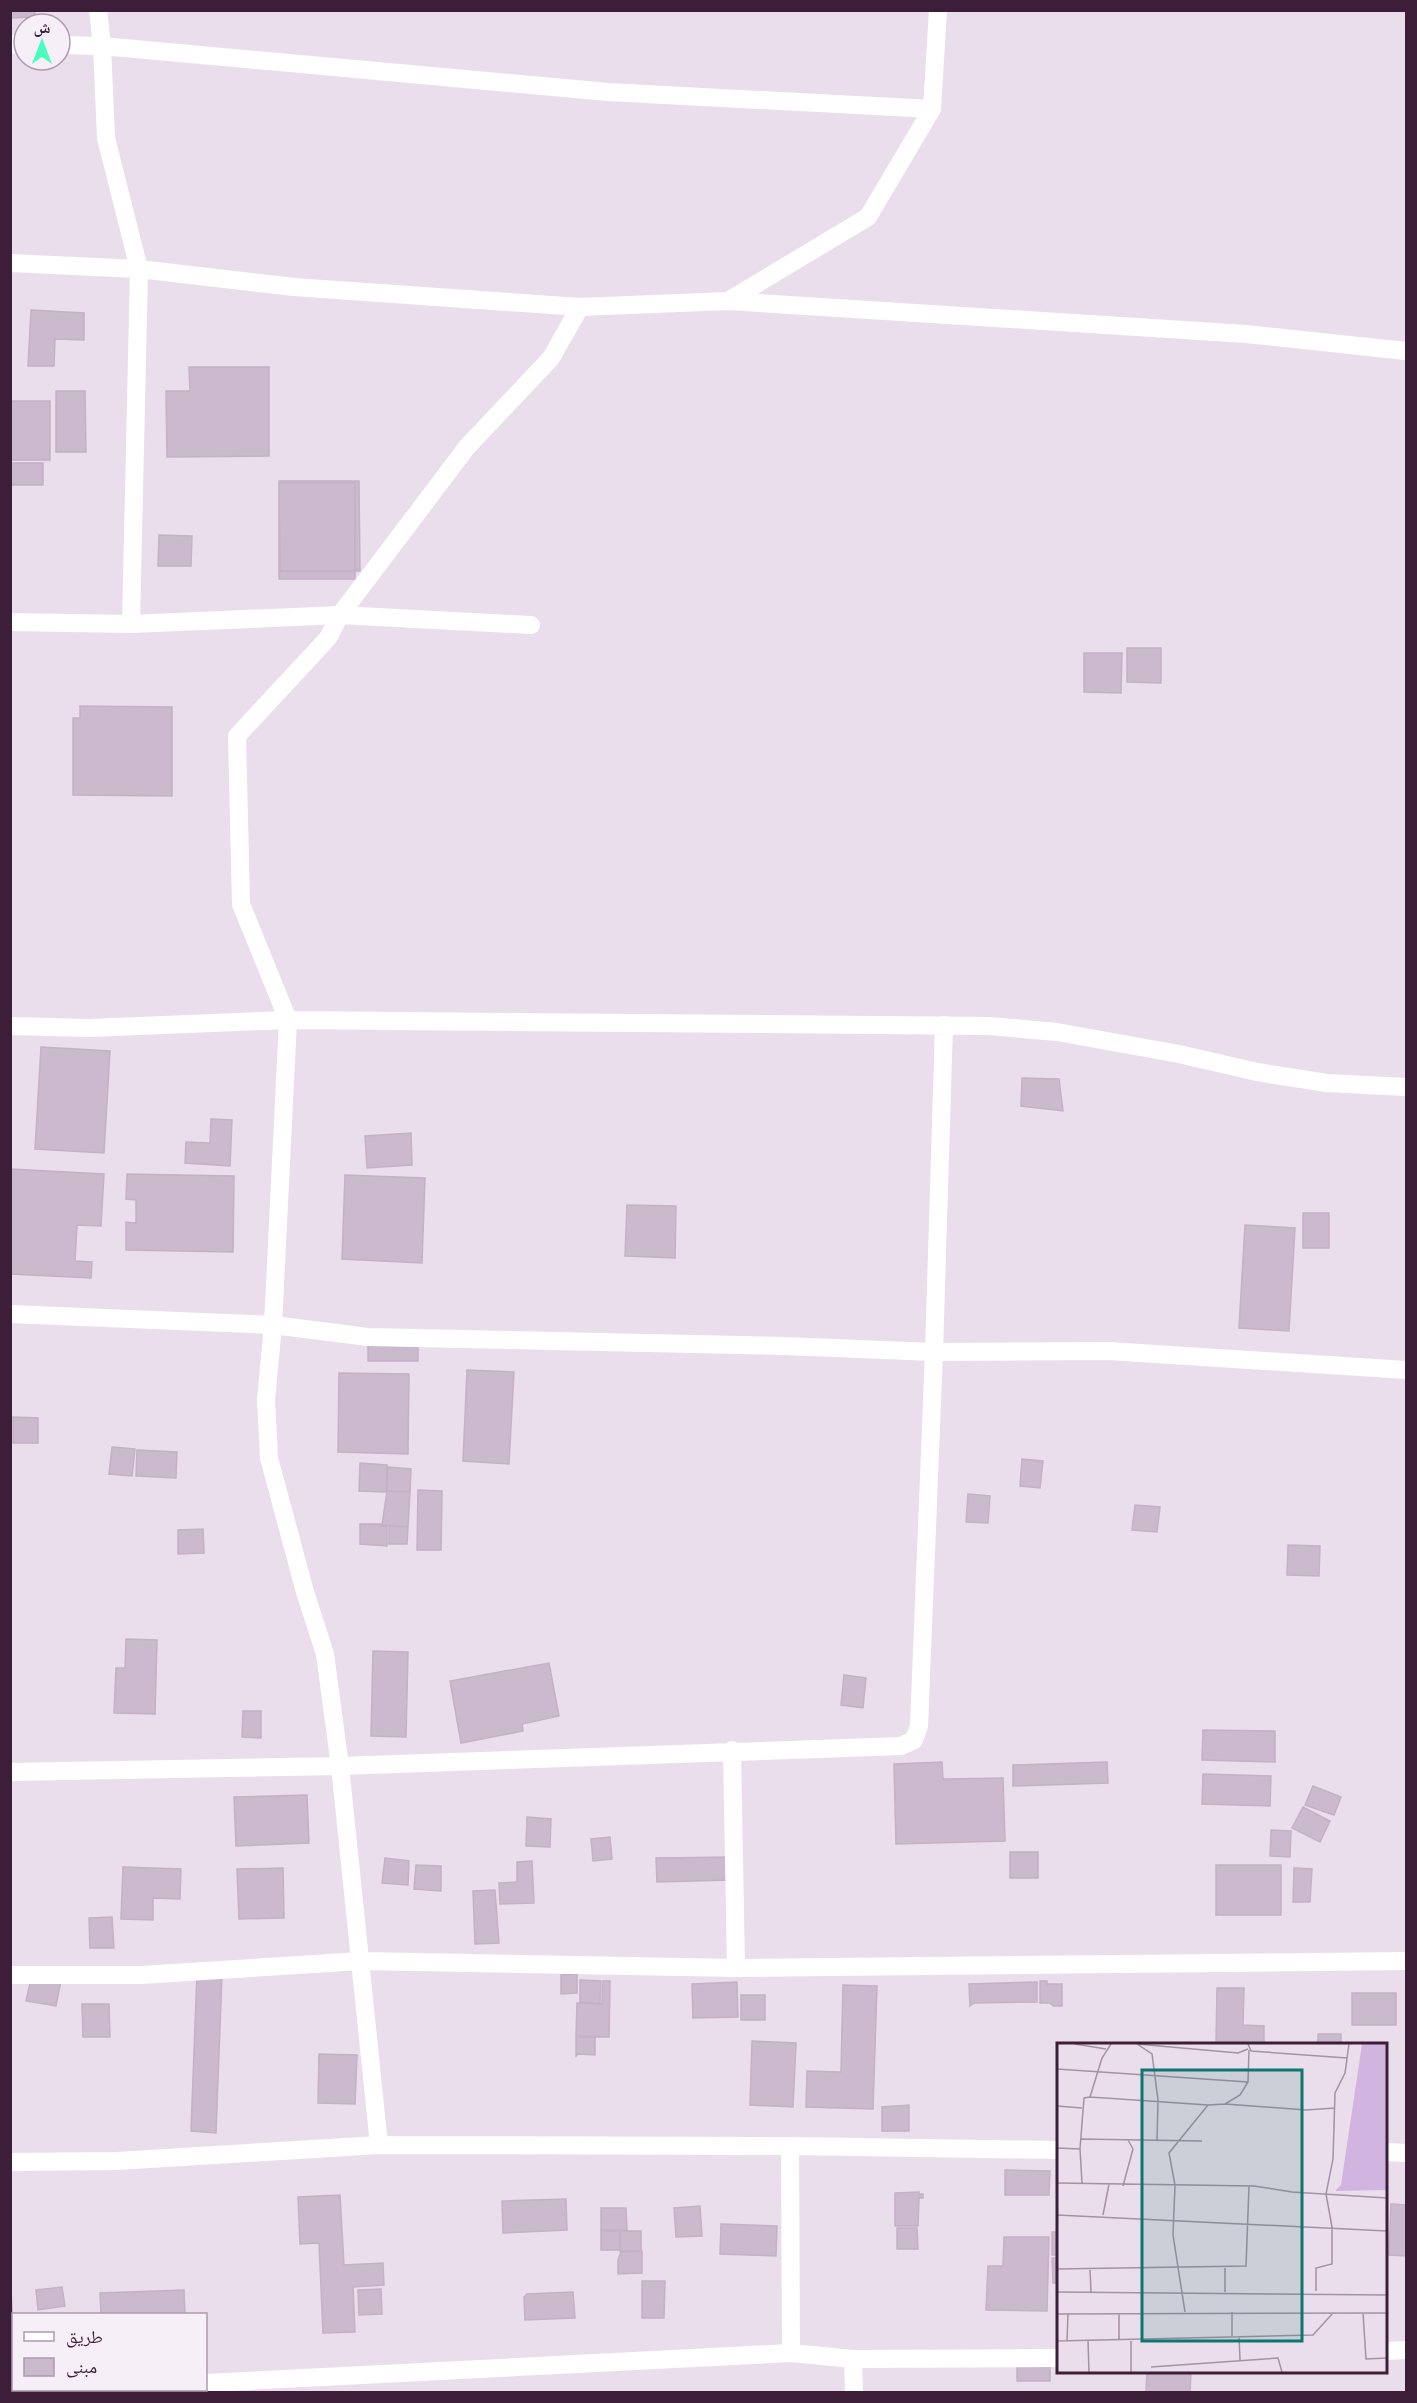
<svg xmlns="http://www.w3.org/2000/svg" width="1417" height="2403" font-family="Cabin,'Noto Naskh Arabic',sans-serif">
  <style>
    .building { fill: #cbbacd; stroke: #c5b0c6; stroke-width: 1.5 }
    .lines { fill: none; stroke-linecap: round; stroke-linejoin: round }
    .minor { stroke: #fff; stroke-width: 18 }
    .inset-road { fill: none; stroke: #a591a4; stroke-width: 1.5 }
    .view { fill: #0f766e; fill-opacity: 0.15; stroke: #0f766e; stroke-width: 3 }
    .inset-edge { fill: none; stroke: #3d1e39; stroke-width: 3 }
  </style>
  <rect width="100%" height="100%" fill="#ebdeec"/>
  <!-- building -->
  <path class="building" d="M 10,10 L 35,10 L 35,17 L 10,18 Z
    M 31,310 L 84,313 L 84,340 L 55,339 L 54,366 L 28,366 Z
    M 189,367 L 269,367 L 269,456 L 167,457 L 166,391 L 190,391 Z
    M 56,391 L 85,391 L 86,452 L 56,452 Z
    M 10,401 L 50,401 L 50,460 L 10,460 Z
    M 10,463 L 43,463 L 43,485 L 10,485 Z
    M 279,481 L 359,481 L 360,571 L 280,571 Z
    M 279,483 L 355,483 L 355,579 L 279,579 Z
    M 159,535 L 192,536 L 191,566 L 158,566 Z
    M 1127,648 L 1161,648 L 1161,683 L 1127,682 Z
    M 1084,653 L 1122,653 L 1121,693 L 1084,692 Z
    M 80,706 L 172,707 L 172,796 L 73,795 L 73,718 L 80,718 Z
    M 41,1047 L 110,1051 L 104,1153 L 35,1149 Z
    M 1022,1078 L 1059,1079 L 1063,1111 L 1021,1106 Z
    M 211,1119 L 232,1120 L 230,1166 L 185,1163 L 186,1142 L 210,1143 Z
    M 411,1133 L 412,1165 L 367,1168 L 365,1136 Z
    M 10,1169 L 104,1174 L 101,1226 L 77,1225 L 75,1261 L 92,1262 L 91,1278 L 10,1274 Z
    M 127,1174 L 234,1176 L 233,1252 L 126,1250 L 126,1222 L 136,1223 L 136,1200 L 126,1199 Z
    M 345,1175 L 425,1178 L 422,1263 L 342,1259 Z
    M 627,1205 L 676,1206 L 675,1258 L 625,1256 Z
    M 1303,1213 L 1329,1213 L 1329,1248 L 1303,1248 Z
    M 1245,1225 L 1295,1228 L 1289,1331 L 1239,1328 Z
    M 368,1337 L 418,1337 L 418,1361 L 368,1361 Z
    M 467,1370 L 514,1372 L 509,1464 L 463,1461 Z
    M 339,1373 L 409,1374 L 408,1454 L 338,1452 Z
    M 13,1417 L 38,1418 L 38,1443 L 13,1443 Z
    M 112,1447 L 135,1449 L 132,1476 L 109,1474 Z
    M 137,1450 L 177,1452 L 176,1478 L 136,1476 Z
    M 1022,1459 L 1043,1461 L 1040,1488 L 1020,1486 Z
    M 360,1463 L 387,1465 L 386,1492 L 359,1491 Z
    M 388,1467 L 411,1469 L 410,1492 L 387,1491 Z
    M 418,1490 L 442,1491 L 441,1550 L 417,1550 Z
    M 387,1491 L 410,1492 L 408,1527 L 382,1525 Z
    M 968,1494 L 990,1496 L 988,1523 L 966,1522 Z
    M 1135,1505 L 1160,1507 L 1157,1532 L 1132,1530 Z
    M 360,1524 L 381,1524 L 381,1526 L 387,1526 L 387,1546 L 360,1544 Z
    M 389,1526 L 408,1527 L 407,1544 L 389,1544 Z
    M 203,1529 L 204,1553 L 178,1554 L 178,1530 Z
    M 1288,1545 L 1320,1546 L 1319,1576 L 1287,1575 Z
    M 126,1639 L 157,1640 L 155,1714 L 114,1713 L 116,1668 L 125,1668 Z
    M 373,1651 L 408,1652 L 406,1737 L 371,1736 Z
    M 549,1663 L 559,1716 L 522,1724 L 523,1731 L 461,1743 L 450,1681 Z
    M 844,1675 L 866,1678 L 863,1708 L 841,1705 Z
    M 243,1711 L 261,1711 L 261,1738 L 242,1737 Z
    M 1203,1730 L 1275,1731 L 1275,1762 L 1202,1760 Z
    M 942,1762 L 943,1779 L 1003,1778 L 1005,1841 L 896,1844 L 894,1764 Z
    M 1107,1762 L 1108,1783 L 1013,1786 L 1013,1765 Z
    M 1203,1774 L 1271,1776 L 1270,1806 L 1202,1804 Z
    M 1313,1786 L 1341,1797 L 1334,1815 L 1305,1805 Z
    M 307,1795 L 309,1843 L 236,1846 L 234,1797 Z
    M 1303,1807 L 1330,1821 L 1320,1842 L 1292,1828 Z
    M 527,1817 L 551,1819 L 550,1847 L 526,1846 Z
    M 1271,1830 L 1291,1831 L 1290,1857 L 1270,1856 Z
    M 610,1837 L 612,1859 L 593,1861 L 591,1839 Z
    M 1010,1852 L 1038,1852 L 1038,1878 L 1010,1878 Z
    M 731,1857 L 731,1880 L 657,1882 L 656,1858 Z
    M 385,1858 L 409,1861 L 408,1885 L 382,1883 Z
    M 532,1861 L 534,1903 L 500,1904 L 499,1883 L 517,1882 L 517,1862 Z
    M 416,1865 L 441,1866 L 441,1891 L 414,1889 Z
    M 1216,1865 L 1281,1865 L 1281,1915 L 1216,1915 Z
    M 123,1867 L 181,1869 L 180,1899 L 153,1898 L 153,1920 L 121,1919 Z
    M 283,1868 L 284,1918 L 239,1919 L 237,1869 Z
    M 1294,1868 L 1312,1869 L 1310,1902 L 1293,1902 Z
    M 495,1890 L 499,1943 L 475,1944 L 473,1891 Z
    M 112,1917 L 114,1948 L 90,1948 L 89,1918 Z
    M 197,1973 L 222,1975 L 216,2133 L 191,2131 Z
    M 577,1974 L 577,1993 L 561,1994 L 561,1975 Z
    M 32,1975 L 61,1981 L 56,2006 L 26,2001 Z
    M 580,1980 L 601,1981 L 600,2003 L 580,2002 Z
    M 603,1981 L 610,1981 L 609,2037 L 576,2036 L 577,2003 L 602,2004 Z
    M 1040,1981 L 1047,1981 L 1047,1984 L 1062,1984 L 1062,2006 L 1053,2006 L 1050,2003 L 1040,2003 Z
    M 737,1982 L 738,2017 L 693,2018 L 692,1984 Z
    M 1037,1982 L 1037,2002 L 974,2003 L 970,2006 L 969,1984 Z
    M 843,1985 L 877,1986 L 873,2109 L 806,2107 L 807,2071 L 841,2072 Z
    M 1217,1988 L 1244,1988 L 1243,2025 L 1264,2026 L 1264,2044 L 1216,2044 Z
    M 1352,1993 L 1396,1993 L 1396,2025 L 1352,2025 Z
    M 741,1995 L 765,1995 L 765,2020 L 741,2020 Z
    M 82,2004 L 109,2004 L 110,2037 L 83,2037 Z
    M 1318,2034 L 1341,2034 L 1341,2044 L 1318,2044 Z
    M 576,2037 L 595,2037 L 595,2055 L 578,2054 L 576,2056 Z
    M 752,2041 L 796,2043 L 793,2107 L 750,2105 Z
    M 319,2054 L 357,2055 L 355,2104 L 318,2103 Z
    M 909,2105 L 909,2131 L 882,2131 L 882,2107 Z
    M 1005,2170 L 1050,2171 L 1049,2195 L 1005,2195 Z
    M 919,2192 L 919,2194 L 923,2194 L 923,2198 L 919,2198 L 918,2226 L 895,2226 L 895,2193 Z
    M 340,2195 L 344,2265 L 383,2263 L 384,2285 L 353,2287 L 355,2332 L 323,2333 L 319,2243 L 300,2244 L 298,2197 Z
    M 566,2199 L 567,2230 L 503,2233 L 502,2201 Z
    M 1391,2204 L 1406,2205 L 1406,2256 L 1389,2255 Z
    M 700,2206 L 702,2236 L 676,2237 L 674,2208 Z
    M 601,2208 L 626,2208 L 627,2230 L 601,2230 Z
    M 721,2224 L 777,2226 L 776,2256 L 720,2254 Z
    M 897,2228 L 917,2228 L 918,2249 L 897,2249 Z
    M 601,2231 L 620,2231 L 620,2250 L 601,2250 Z
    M 620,2231 L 641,2231 L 641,2251 L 620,2251 Z
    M 1052,2232 L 1058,2232 L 1058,2255 L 1052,2255 Z
    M 1004,2237 L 1049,2237 L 1047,2311 L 986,2310 L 988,2266 L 1003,2266 Z
    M 642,2251 L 642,2273 L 618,2274 L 618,2260 L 621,2252 Z
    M 1052,2258 L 1058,2258 L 1058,2283 L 1053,2283 Z
    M 10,2268 L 13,2329 L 10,2330 Z
    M 642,2281 L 665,2281 L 664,2318 L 642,2318 Z
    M 62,2287 L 65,2306 L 38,2310 L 36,2290 Z
    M 381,2289 L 382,2314 L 359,2315 L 358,2290 Z
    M 184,2290 L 185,2314 L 101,2314 L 100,2293 Z
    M 573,2292 L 575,2318 L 525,2320 L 524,2297 L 527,2294 Z
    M 1017,2359 L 1050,2359 L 1050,2381 L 1017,2381 Z
    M 1147,2372 L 1191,2372 L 1190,2392 L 1146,2392 Z"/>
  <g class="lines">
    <!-- minor -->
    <path class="minor" d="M 98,10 L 102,46 L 106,138 L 139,269 L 131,624
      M 10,44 L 24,45
      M 60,45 L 102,46 L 608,92 L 932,109
      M 10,263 L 139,269 L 294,287 L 580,307
      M 728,301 L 1246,334 L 1406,351
      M 10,622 L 131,624 L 340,615 L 531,625
      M 10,1026 L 89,1028 L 288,1020 L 989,1026 L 1057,1032 L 1179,1054 L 1257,1072 L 1327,1083 L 1406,1087
      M 10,1314 L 273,1325 L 368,1337 L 784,1346 L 934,1352 L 1109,1351 L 1406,1370
      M 732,1750 L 736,1968
      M 10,1772 L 340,1766 L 901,1746 L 914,1740 L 919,1726 L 934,1352 L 944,1025
      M 10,1975 L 141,1975 L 361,1961 L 736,1968 L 1406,1961
      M 379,2145 L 340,1766 L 325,1654 L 305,1592 L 269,1458 L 266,1400 L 273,1325 L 288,1020 L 241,904 L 237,736 L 328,638 L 340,615 L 467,447 L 551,358 L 580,307 L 728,301 L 868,217 L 932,109 L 938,10
      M 790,2146 L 791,2353
      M 1386,2152 L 1406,2153
      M 10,2162 L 117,2161 L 379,2145 L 790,2146 L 1058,2150
      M 1386,2351 L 1406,2350
      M 853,2359 L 854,2392
      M 206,2383 L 791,2353 L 853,2359 L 1058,2358
      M 10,2392 L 68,2390"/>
  </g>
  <!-- overview -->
  <g transform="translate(1057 2043)">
    <rect width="330" height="330" fill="#ebdeec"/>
    <path d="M 305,1 L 330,1 L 330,147 L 278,148 L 284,142 Z" fill="#d1b4df"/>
    <path class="inset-road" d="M 18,1 L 49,6M 80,1 L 181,10 L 191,6M 80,1 L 95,11 L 101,57 L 100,97M 191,1 L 194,8 L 290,15M 0,26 L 191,39M 33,54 L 151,62M 168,61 L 249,67 L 278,65M 0,63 L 25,65M 23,96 L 145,98M 0,105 L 23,106 L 27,55 L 33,54 L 45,15 L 54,1M 23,106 L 25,140M 0,140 L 197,143 L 235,149 L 330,155M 66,143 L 76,106 L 71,97M 0,172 L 330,188M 46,172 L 52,141M 168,225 L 168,249M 0,226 L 189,223 L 192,143M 33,227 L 34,249M 259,248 L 259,225 L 275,221 L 275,184 L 269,151 L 276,116 L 278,50 L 288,30 L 292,1M 0,249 L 330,252M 128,269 L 116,192 L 118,142 L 112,110 L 151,62 L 168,61 L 183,52 L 191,39 L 192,7M 175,269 L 175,293M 306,270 L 309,316 L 330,315M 0,271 L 330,270M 182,293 L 183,317M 62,297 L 62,271M 0,298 L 256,292 L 276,270M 10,298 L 11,271M 31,298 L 32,329M 94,324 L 221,315 L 225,329M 74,329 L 74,298"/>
    <path class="view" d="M 85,27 L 245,27 L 245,298 L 85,298 Z"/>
    <rect width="330" height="330" class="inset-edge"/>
  </g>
  <!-- border -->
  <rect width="1417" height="2403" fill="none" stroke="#3d1e39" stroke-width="24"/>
  <!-- legend -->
  <rect x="12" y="2313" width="195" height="78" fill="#f7eff8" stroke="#ad9bac" stroke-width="1.5"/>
  <rect x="24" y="2332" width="30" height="9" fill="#ffffff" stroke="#ad9bac" stroke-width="1.5"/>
  <text x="66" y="2343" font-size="18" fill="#3d1e39">طريق</text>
  <rect x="24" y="2358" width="30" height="18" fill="#cbbacd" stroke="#ad9bac" stroke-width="1.5"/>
  <text x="66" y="2373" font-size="18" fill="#3d1e39">مبنى</text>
  <!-- north arrow -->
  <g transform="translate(42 42)"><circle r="28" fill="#f7eff8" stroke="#ad9bac" stroke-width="1.5"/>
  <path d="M0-4.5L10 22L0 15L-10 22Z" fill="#49ffbf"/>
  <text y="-9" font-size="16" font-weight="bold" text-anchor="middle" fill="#3d1e39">ش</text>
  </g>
</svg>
